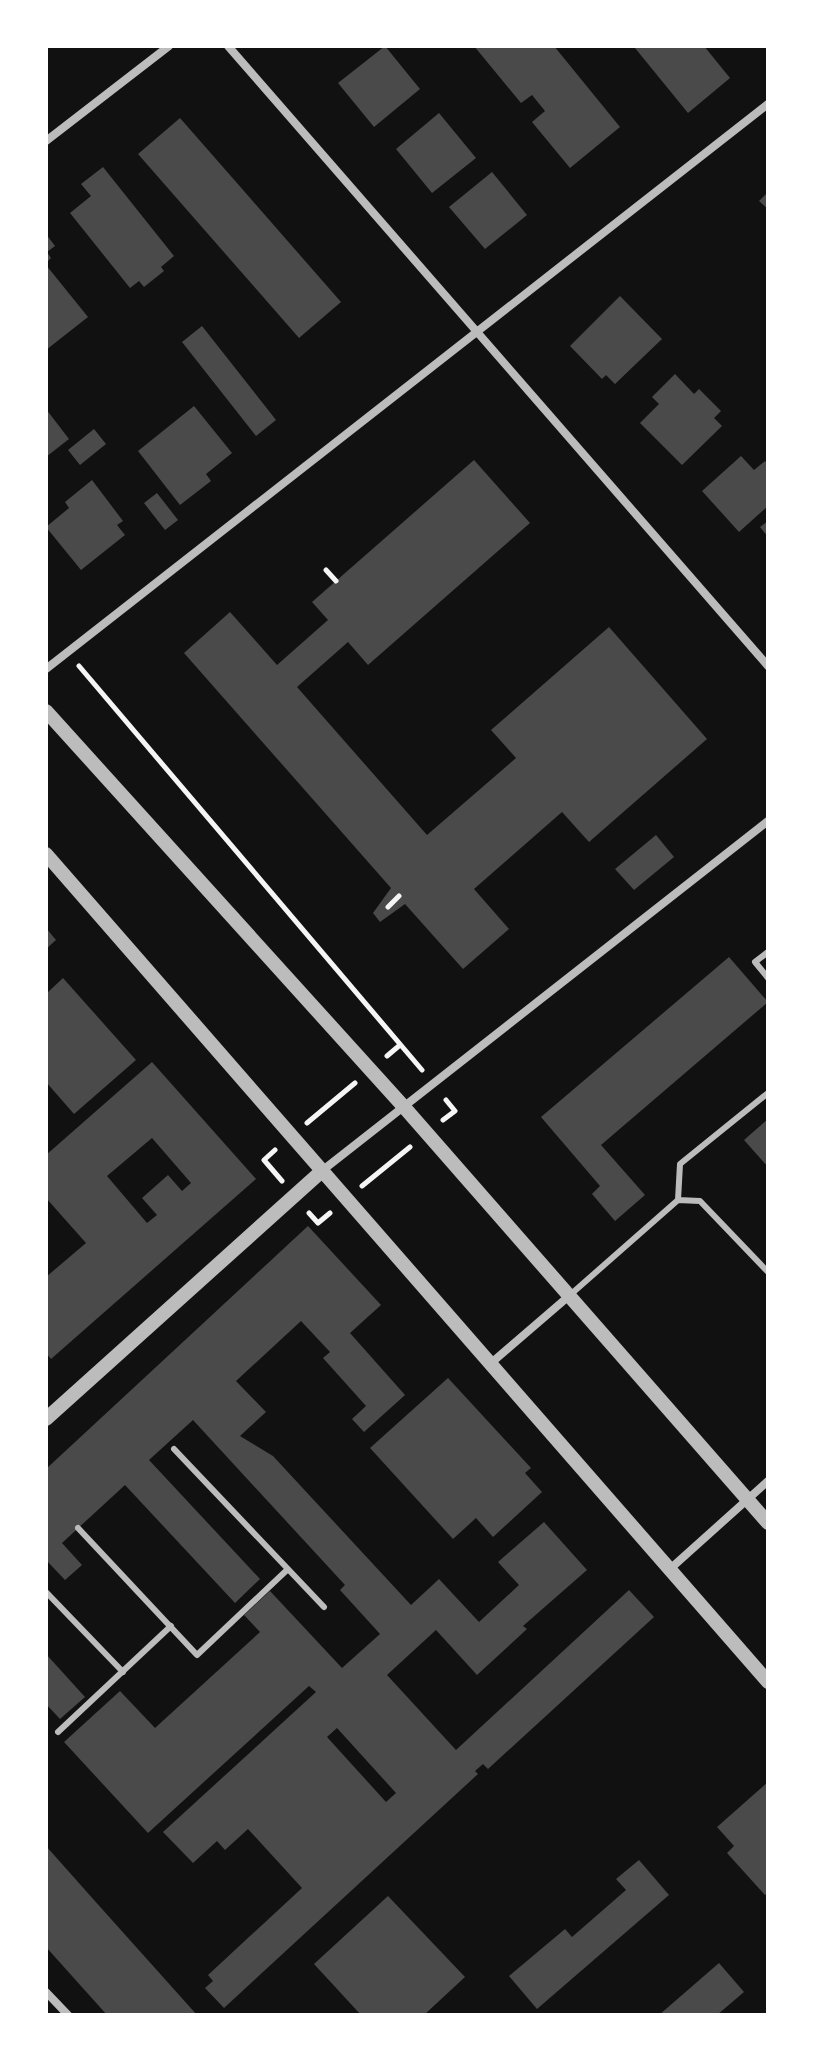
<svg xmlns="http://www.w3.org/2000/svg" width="814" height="2061" font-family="Mulish,sans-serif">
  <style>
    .building { fill: #4a4a4a; fill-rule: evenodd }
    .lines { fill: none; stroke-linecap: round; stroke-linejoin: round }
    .path { stroke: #f5f5f5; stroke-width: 5 }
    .service { stroke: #bcbcbc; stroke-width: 6 }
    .minor { stroke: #bcbcbc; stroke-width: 8 }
    .tertiary { stroke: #bcbcbc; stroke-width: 14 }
  </style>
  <rect width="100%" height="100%" fill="#111"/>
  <!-- building -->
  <path class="building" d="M 385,46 L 420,89 L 374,127 L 338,83 Z
    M 474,46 L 554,46 L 620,127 L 570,168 L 532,122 L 545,111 L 532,95 L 521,103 Z
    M 637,46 L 704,46 L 730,78 L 688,113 L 635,48 Z
    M 439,113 L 476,158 L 432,193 L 396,149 Z
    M 180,118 L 341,302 L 299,338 L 138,154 Z
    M 103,167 L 174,256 L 161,267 L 164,271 L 144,287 L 139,281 L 130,288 L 70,213 L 91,196 L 81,184 Z
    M 492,172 L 527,215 L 485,249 L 449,207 Z
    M 768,192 L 768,209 L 759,201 Z
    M 46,234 L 55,246 L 47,252 L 51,258 L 46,263 Z
    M 46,265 L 88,317 L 46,350 Z
    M 620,296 L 662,339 L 615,384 L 606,375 L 602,379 L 570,346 Z
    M 202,326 L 276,420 L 256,436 L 182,342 Z
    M 675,374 L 694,394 L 699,389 L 721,411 L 714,418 L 722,426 L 682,465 L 640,423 L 659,404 L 652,397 Z
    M 194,406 L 232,453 L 206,474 L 211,481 L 180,505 L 138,451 Z
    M 46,409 L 69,439 L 46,457 Z
    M 94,429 L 106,444 L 80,465 L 68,450 Z
    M 741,456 L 754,470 L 765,461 L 768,465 L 768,506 L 739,532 L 702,491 Z
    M 474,460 L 530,523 L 368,665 L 348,642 L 297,687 L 427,835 L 516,758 L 491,730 L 609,627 L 707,739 L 589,842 L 562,812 L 474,889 L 509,929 L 463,969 L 405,904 L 380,922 L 373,913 L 391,888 L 184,653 L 230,612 L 277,665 L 328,620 L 312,602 Z
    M 92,480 L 123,521 L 117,525 L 125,535 L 81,570 L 46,527 L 69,508 L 65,502 Z
    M 157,493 L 178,520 L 165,530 L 144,503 Z
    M 768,521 L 768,537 L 760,527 Z
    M 656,835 L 674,857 L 634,890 L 615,869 Z
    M 46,928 L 56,940 L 46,949 Z
    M 729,957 L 768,1002 L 601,1145 L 645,1195 L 615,1221 L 592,1194 L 600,1186 L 541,1117 Z
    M 63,978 L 136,1060 L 74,1114 L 46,1082 L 46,994 Z
    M 152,1062 L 256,1179 L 51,1359 L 46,1353 L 46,1277 L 86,1243 L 46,1198 L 46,1155 ZM 152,1138 L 191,1183 L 182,1191 L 168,1175 L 142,1198 L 157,1215 L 147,1223 L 107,1176 Z
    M 768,1119 L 768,1167 L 744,1140 Z
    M 308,1226 L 381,1305 L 350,1333 L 405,1395 L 364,1432 L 352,1419 L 366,1406 L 323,1358 L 330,1352 L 301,1321 L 236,1381 L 266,1412 L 240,1436 L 273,1456 L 411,1605 L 439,1579 L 479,1622 L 519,1585 L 498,1562 L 544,1522 L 587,1570 L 523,1626 L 527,1629 L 477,1675 L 436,1630 L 387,1675 L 456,1750 L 629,1590 L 654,1617 L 488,1769 L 483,1764 L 475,1771 L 478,1774 L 224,2008 L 205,1988 L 213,1981 L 208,1975 L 302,1888 L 248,1829 L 225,1850 L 217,1841 L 193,1863 L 163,1832 L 316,1692 L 309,1686 L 148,1833 L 64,1742 L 120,1691 L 155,1728 L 260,1632 L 244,1615 L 270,1591 L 342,1668 L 380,1634 L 340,1590 L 345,1585 L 193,1420 L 149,1460 L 260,1579 L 235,1603 L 125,1485 L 62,1543 L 82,1565 L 65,1580 L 46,1560 L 46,1469 ZM 337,1728 L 396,1793 L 386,1802 L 327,1737 Z
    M 448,1378 L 531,1468 L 525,1473 L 542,1492 L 493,1537 L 476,1518 L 453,1539 L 370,1448 Z
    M 46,1654 L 85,1697 L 60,1719 L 46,1704 Z
    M 768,1782 L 768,1893 L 765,1895 L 727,1853 L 734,1846 L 717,1827 Z
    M 46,1846 L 94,1900 L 197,2015 L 107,2015 L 46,1947 Z
    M 639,1860 L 669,1895 L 537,2009 L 509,1976 L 565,1929 L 572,1937 L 626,1890 L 616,1879 Z
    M 388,1896 L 465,1977 L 424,2015 L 361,2015 L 314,1964 Z
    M 719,1963 L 744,1992 L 717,2015 L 659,2015 Z"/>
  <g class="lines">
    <!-- path -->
    <path class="path" d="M 326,570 L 336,581
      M 79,666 L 422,1070
      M 388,907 L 399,896
      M 387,1056 L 400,1045
      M 443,1120 L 455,1111 L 446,1100
      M 307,1123 L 355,1083
      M 275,1150 L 264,1160 L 282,1181
      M 362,1186 L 410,1147
      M 309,1213 L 318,1223 L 330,1213"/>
    <!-- service -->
    <path class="service" d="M 768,952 L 755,962 L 768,978
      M 678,1200 L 680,1164 L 768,1093
      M 570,1295 L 678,1200 L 700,1201 L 768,1272
      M 174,1449 L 324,1607
      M 78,1528 L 197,1655 L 288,1569
      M 46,1592 L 123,1672
      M 58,1732 L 171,1626"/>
    <!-- minor -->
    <path class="minor" d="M 228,46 L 768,666
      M 46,141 L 169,46
      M 46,669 L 768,104
      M 323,1170 L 768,821
      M 490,1364 L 569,1296
      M 670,1569 L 768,1481
      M 46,1992 L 68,2015"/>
    <!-- tertiary -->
    <path class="tertiary" d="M 46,711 L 404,1107 L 768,1523
      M 46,854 L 768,1682
      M 46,1419 L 323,1170"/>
  </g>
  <!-- border -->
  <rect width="814" height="2061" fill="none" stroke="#ffffff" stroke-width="96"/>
</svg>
